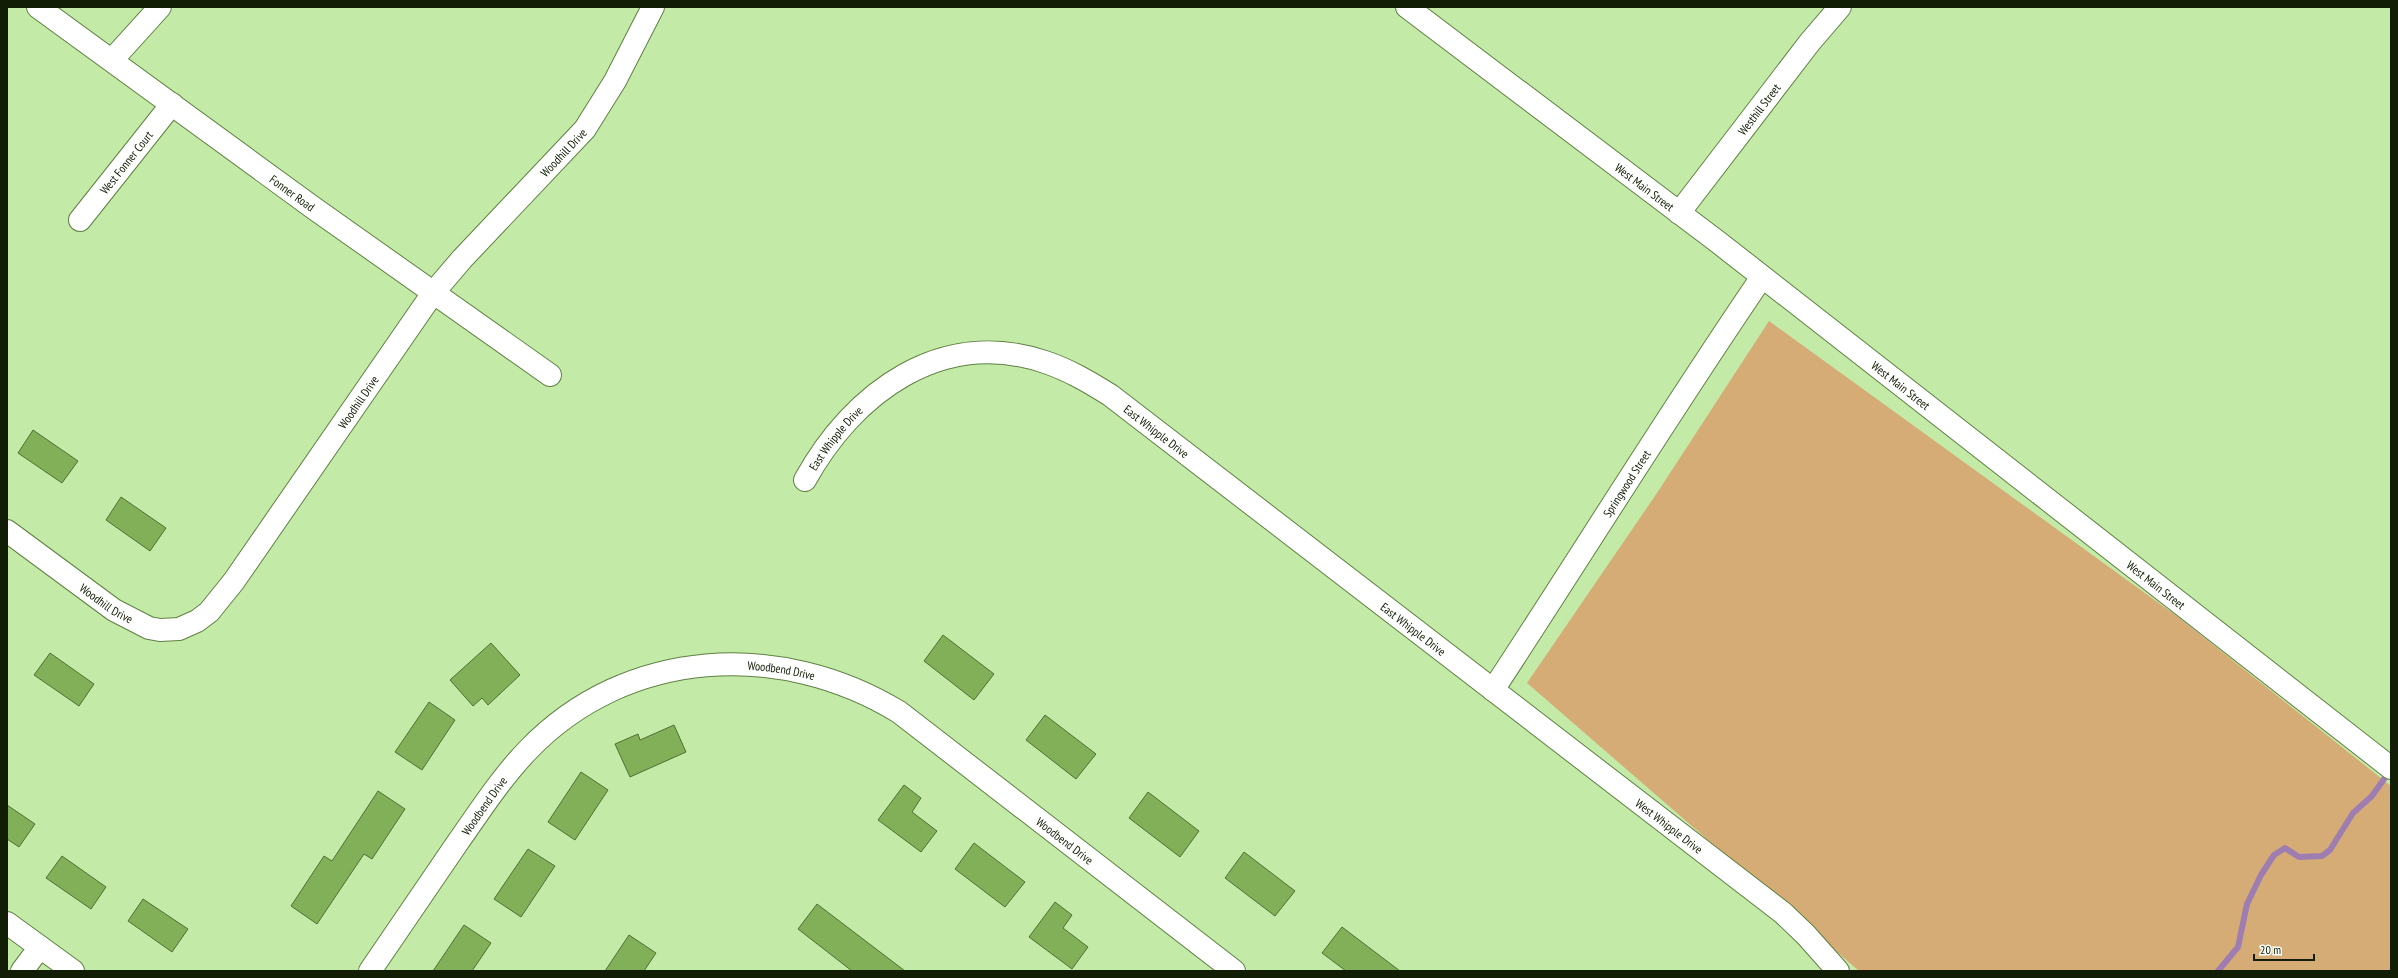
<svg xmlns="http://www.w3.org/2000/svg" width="2398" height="978" font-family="'PT Sans Narrow',sans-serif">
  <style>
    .green { fill: #d6ac76 }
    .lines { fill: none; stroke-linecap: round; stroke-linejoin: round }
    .stream { stroke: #9e7db1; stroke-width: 6 }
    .building { fill: #81b058; stroke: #4f7032 }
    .minor-casing { stroke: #5f8042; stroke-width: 24 }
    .minor { stroke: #fff; stroke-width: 22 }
    .labels { text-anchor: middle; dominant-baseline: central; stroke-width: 3; stroke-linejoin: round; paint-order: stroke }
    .street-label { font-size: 12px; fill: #111e05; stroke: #fbfff8 }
  </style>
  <rect width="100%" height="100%" fill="#c4eaa8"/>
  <!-- green -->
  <path class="green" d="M 1769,321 L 2178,617 L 2391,786 L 2391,971 L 1859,971 L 1527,683 L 1657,493 Z"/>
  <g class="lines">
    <!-- stream -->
    <path class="stream" d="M 2218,971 L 2238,947 L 2247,904 L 2261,875 L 2274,855 L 2285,848 L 2299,857 L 2322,856 L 2330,850 L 2353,813 L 2372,796 L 2389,772"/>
  </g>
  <!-- building -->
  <path class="building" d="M 33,430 L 78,461 L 62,483 L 18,453 Z
    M 121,497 L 166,528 L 150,551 L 106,520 Z
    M 943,635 L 994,674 L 974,700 L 924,661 Z
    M 491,643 L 520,675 L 488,705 L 482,698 L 473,706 L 450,680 Z
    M 50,653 L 94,684 L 79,706 L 34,675 Z
    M 429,702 L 455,720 L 422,770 L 395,752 Z
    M 1045,715 L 1096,754 L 1076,779 L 1026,740 Z
    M 674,725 L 686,752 L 630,777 L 615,744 L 638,734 L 640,740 Z
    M 581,772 L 608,790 L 575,840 L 548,822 Z
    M 904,785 L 921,798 L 912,812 L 937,831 L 921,852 L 878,820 Z
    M 378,791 L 405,809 L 372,859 L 364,854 L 317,924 L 291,906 L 324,856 L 332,861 Z
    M 1148,792 L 1199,831 L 1180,857 L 1129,818 Z
    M 7,805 L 35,824 L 19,847 L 7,839 Z
    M 974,843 L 1025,882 L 1005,907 L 955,869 Z
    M 528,849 L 555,866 L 521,917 L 494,899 Z
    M 1244,852 L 1295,891 L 1275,916 L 1225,878 Z
    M 62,856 L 106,887 L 91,909 L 46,878 Z
    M 143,899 L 188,929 L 172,952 L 128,921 Z
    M 1055,902 L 1072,915 L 1063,928 L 1088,947 L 1072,969 L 1029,937 Z
    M 817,904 L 905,971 L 852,971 L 798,929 Z
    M 464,925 L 491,943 L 472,971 L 433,971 Z
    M 1342,927 L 1400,971 L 1346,971 L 1322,953 Z
    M 629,935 L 656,953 L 644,971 L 605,971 Z"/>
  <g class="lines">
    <!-- minor casing -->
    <g class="minor-casing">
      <g id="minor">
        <path id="s1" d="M 38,7 L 315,209 L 550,375"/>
        <path id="s2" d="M 1407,7 L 1718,242 L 2391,768"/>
        <path d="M 112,60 L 160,7"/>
        <path id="s3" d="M 1679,213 L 1810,42 L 1840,7"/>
        <path id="s4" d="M 80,220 L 172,104"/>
        <path id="s5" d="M 805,480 C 853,393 941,327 1045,362 C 1069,370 1089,382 1110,395 L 1783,913 L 1806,935 L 1838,971"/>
        <path id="s6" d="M 7,531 L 114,610 L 149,628 L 160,630 L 179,629 L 197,621 L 209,612 L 234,581 L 433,293 L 462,259 L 585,129 L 615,81 L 653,7"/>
        <path id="s7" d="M 1493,690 C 1583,553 1669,413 1762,277"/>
        <path d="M 7,923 L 73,971"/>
        <path d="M 22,971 L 40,947"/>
        <path id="s8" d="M 370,971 C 399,928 429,885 458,842 C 480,811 501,778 528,750 C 627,647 781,640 899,712 L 1234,971"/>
      </g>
    </g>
    <!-- minor -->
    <use href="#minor" class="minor"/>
  </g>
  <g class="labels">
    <!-- street labels -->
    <g class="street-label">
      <text stroke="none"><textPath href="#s3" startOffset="131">Westhill Street</textPath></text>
      <text stroke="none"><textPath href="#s6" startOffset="819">Woodhill Drive</textPath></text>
      <text stroke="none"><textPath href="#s4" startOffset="74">West Fonner Court</textPath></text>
      <text stroke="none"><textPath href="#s2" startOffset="298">West Main Street</textPath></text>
      <text stroke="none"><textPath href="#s1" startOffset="315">Fonner Road</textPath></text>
      <text stroke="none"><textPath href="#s2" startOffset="622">West Main Street</textPath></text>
      <text stroke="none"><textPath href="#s6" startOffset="495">Woodhill Drive</textPath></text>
      <text stroke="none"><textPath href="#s5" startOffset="424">East Whipple Drive</textPath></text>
      <text stroke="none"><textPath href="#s5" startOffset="52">East Whipple Drive</textPath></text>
      <text stroke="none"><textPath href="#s7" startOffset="246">Springwood Street</textPath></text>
      <text stroke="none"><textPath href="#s2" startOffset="946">West Main Street</textPath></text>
      <text stroke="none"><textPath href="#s6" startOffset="123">Woodhill Drive</textPath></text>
      <text stroke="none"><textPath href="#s5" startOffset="748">East Whipple Drive</textPath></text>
      <text stroke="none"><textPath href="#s8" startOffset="549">Woodbend Drive</textPath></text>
      <text stroke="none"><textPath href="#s8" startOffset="201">Woodbend Drive</textPath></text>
      <text stroke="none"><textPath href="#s5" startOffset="1071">West Whipple Drive</textPath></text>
      <text stroke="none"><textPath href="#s8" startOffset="885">Woodbend Drive</textPath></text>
    </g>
  </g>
  <!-- border -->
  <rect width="2398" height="978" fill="none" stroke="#111e05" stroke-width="16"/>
  <!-- scale -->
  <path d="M2254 954v6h60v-6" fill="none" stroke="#111e05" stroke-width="2"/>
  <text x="2260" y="954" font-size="12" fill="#111e05" stroke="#fbfff8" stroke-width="3" paint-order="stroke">20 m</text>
</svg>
